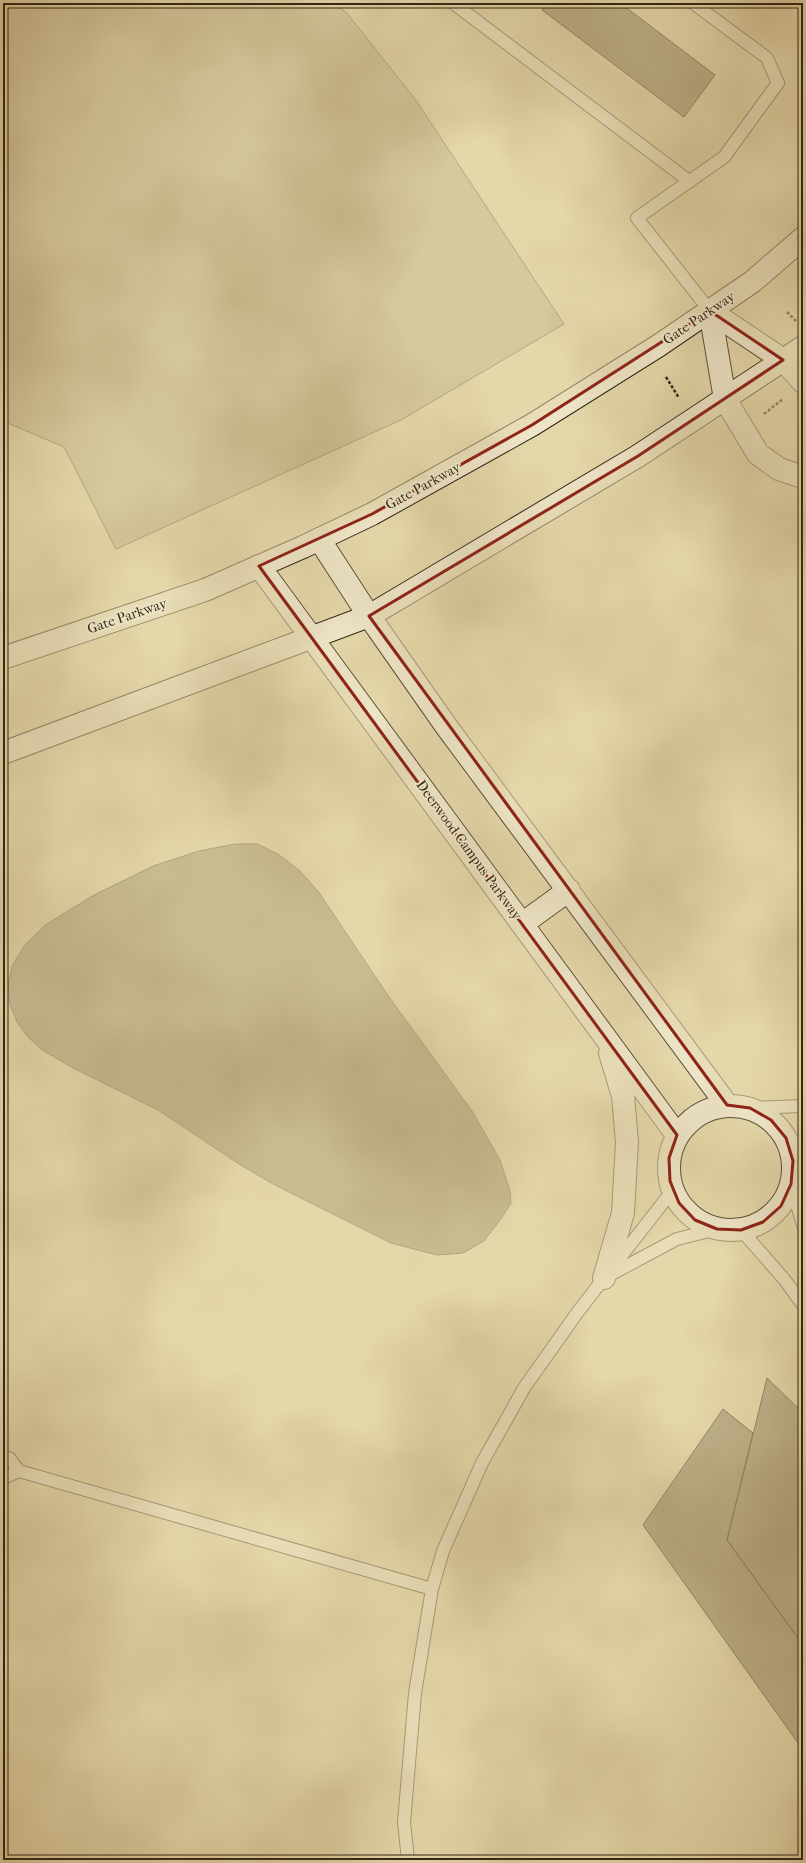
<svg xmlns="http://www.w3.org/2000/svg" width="806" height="1863" font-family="'IM FELL French Canon',serif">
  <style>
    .green { fill: #c5b990; stroke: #7a6f52 }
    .water { fill: #a79a77; stroke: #776b50 }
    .building { fill: #8e8262; stroke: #302515 }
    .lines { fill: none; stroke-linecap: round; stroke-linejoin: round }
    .service-casing { stroke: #5d523a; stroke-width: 14 }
    .minor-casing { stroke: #5d523a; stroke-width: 24 }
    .secondary-casing { stroke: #302515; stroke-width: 24 }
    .path { stroke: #302515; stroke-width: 2.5; stroke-dasharray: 3 2; stroke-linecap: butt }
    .service { stroke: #ede5c7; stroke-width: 12 }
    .minor { stroke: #ede5c7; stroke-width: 22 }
    .secondary { stroke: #ede5c7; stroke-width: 22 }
    .marked { fill: none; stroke: #8f2418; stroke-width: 3; stroke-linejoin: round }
    .labels { text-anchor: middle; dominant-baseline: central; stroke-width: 4; stroke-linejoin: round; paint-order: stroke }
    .street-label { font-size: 14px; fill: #302515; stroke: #ede5c7 }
  </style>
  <rect width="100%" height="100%" fill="#e4d7a9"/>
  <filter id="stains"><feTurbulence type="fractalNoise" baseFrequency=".005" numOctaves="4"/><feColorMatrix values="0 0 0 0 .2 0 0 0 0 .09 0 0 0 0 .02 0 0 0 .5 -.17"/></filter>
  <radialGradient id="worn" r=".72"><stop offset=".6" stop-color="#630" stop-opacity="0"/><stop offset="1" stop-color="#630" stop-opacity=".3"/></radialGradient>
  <!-- green -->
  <path class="green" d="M 3,3 L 331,3 L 346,12 L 415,99 L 564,324 L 401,420 L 116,549 L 64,447 L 3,421 Z"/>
  <!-- water -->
  <path class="water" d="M 235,844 L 257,844 L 278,854 L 299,870 L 318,891 L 389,997 L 472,1111 L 500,1160 L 510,1191 L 511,1203 L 503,1216 L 484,1241 L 463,1253 L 437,1255 L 391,1243 L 275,1185 L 239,1164 L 158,1110 L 73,1068 L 42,1050 L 28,1037 L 17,1022 L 10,1005 L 8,986 L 12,966 L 24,946 L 45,925 L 94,895 L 153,866 L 199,851 Z"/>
  <!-- building -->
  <path class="building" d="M 547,3 L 620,3 L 715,75 L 684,117 L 542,10 Z
    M 767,1378 L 803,1413 L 803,1645 L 727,1540 Z
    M 723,1409 L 753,1433 L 727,1540 L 803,1645 L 803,1750 L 643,1525 Z"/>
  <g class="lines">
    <!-- service casing -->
    <g class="service-casing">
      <path id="service" d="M 453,3 L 689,181
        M 693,3 L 767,58 L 778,83 L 724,157 L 637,218 L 710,311
        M 750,1108 L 803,1106
        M 793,1161 L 803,1148
        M 791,1184 L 803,1225
        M 673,1190 L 604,1278 L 677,1239 L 717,1229
        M 741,1230 L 784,1279 L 803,1305
        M 3,1456 L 10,1459 L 19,1471 L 3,1478
        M 19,1471 L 432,1589
        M 408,1860 L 404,1822 L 415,1693 L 432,1589 L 443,1551 L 482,1463 L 524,1388 L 577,1313 L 604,1278"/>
    </g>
    <!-- minor casing -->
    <g class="minor-casing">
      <path id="minor" d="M 803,382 L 783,360 L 710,311 L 725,399 L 758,454 L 779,469 L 803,477
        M 319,539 L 369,616 L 446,726 L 727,1105
        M 259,566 L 677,1135
        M 522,924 L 569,890
        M669 1168a62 62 0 1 1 124 0a62 62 0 1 1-124 0Z
        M 604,1278 L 623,1213 L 627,1142 L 623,1096 L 610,1053"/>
    </g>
    <!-- secondary casing -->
    <g class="secondary-casing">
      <path id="secondary" d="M 3,658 L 205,590 L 303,547 L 372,514 L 532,425 L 658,346 L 752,282 L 803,238
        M 3,753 L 369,616 L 638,456 L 803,347"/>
    </g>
    <!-- path -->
    <path class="path" d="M 787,312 L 796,321
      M 666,377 L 679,398
      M 764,414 L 783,399"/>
    <!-- service -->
    <use href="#service" class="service"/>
    <!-- minor -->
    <use href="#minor" class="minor"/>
    <!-- secondary -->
    <use href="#secondary" class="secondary"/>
  </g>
  <!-- marked area -->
  <path d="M0 0H806V1863H0ZM 710,311 L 783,360 L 638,456 L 369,616 L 727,1105 L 750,1108 L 771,1120 L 786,1138 L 793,1161 L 791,1184 L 781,1206 L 763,1222 L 741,1230 L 717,1229 L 695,1220 L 679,1203 L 670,1181 L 669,1158 L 677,1135 L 259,566 L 372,514 L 532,425 Z" fill="#e4d7a9" fill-opacity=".55" fill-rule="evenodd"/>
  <path class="marked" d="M 710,311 L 783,360 L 638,456 L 369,616 L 727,1105 L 750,1108 L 771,1120 L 786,1138 L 793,1161 L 791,1184 L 781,1206 L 763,1222 L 741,1230 L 717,1229 L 695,1220 L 679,1203 L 670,1181 L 669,1158 L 677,1135 L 259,566 L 372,514 L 532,425 Z"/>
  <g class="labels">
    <!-- street labels -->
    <g class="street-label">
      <text transform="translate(699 318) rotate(-34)">Gate Parkway</text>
      <text transform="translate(423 486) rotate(-29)">Gate Parkway</text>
      <text transform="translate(127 616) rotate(-19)">Gate Parkway</text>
      <text transform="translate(469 850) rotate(54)">Deerwood Campus Parkway</text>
    </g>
  </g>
  <!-- margin -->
  <rect width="806" height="1863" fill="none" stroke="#e4d7a9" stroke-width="16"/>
  <rect x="4" y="4" width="798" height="1855" fill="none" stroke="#302515" stroke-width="2"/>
  <rect x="8" y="8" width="790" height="1847" fill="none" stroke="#302515"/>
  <rect width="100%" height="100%" filter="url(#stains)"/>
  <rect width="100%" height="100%" fill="url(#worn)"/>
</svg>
